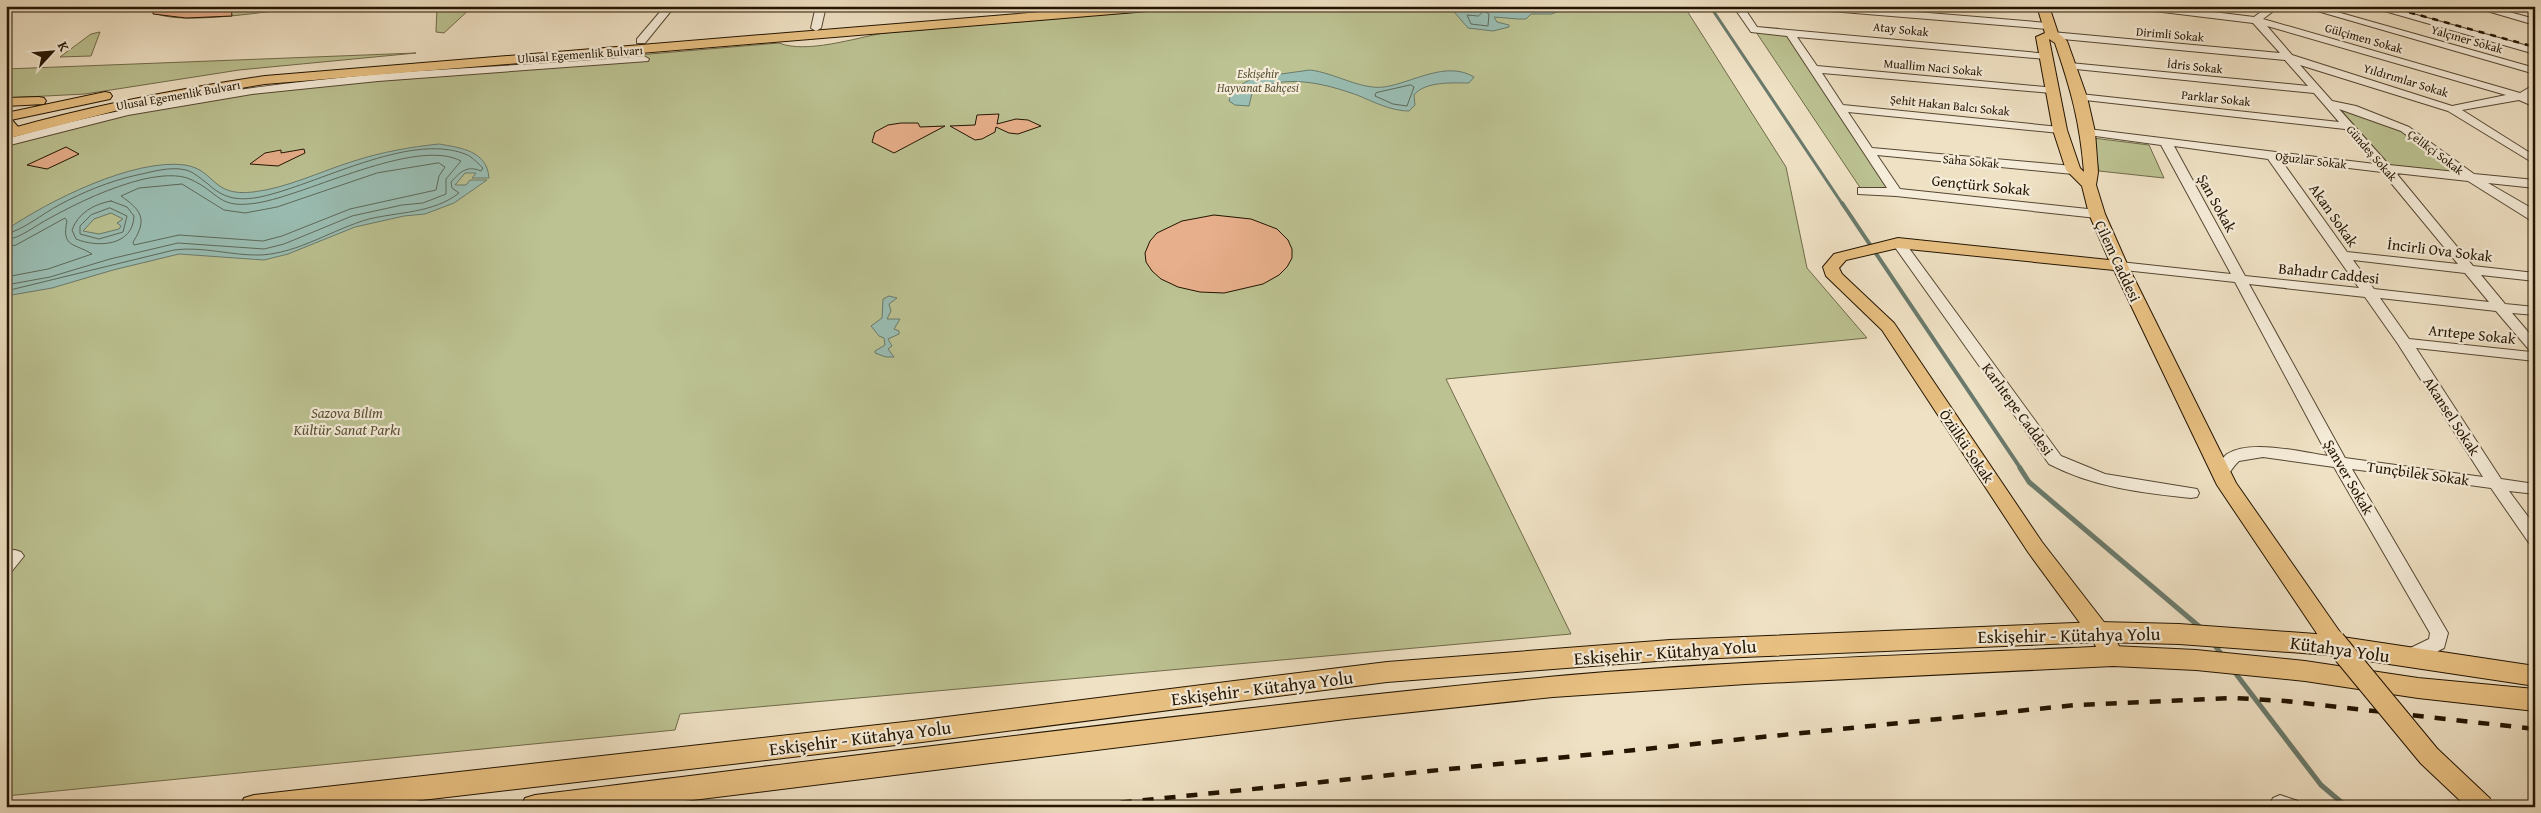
<svg xmlns="http://www.w3.org/2000/svg" width="2541" height="813" font-family="'Gentium Book Plus',serif">
  <style>
    .green { fill: #bcc292; stroke: #706b4a }
    .water { fill: #9abeb4; stroke: #6a7a6c; fill-rule: evenodd }
    .lines { fill: none; stroke-linecap: round; stroke-linejoin: round }
    .shore { stroke: #5e695a; stroke-width: 1 }
    .stream-far2 { stroke: #6a7a6c; stroke-width: 3 }
    .stream-far1 { stroke: #6a7a6c; stroke-width: 4 }
    .stream { stroke: #6a7a6c; stroke-width: 5 }
    .building { fill: #e7af8b; stroke: #231401 }
    .minor-casing { stroke: #564732; stroke-width: 2 }
    .major-casing { stroke: #231401; stroke-width: 2 }
    .highway-casing { stroke: #231401; stroke-width: 2 }
    .minor { fill: #f5ecd9; fill-rule: evenodd }
    .major { fill: #e8c082; fill-rule: evenodd }
    .highway { fill: #e8c082; fill-rule: evenodd }
    .rail-far1 { stroke: #231401; stroke-width: 2.5; stroke-dasharray: 6 6; stroke-linecap: butt }
    .rail { stroke: #231401; stroke-width: 4.5; stroke-dasharray: 11 11; stroke-linecap: butt }
    .major-bridge-casing { stroke: #231401; stroke-width: 24; stroke-linecap: butt }
    .major-bridge { stroke: #e8c082; stroke-width: 22 }
    .labels { text-anchor: middle; dominant-baseline: central; stroke-width: 4.5; stroke-linejoin: round; paint-order: stroke }
    .far-street-label { font-size: 12px; fill: #231401; stroke: #f5ecd9 }
    .far-park-label { font-size: 12px; font-style: italic; fill: #595134; stroke: #f5ecd9 }
    .street-label { font-size: 15px; fill: #231401; stroke: #f5ecd9 }
    .park-label { font-size: 15px; font-style: italic; fill: #595134; stroke: #f5ecd9 }
    .near-street-label { font-size: 18px; fill: #231401; stroke: #f5ecd9 }
  </style>
  <rect width="100%" height="100%" fill="#efe1c4"/>
  <filter id="stains"><feTurbulence type="fractalNoise" baseFrequency=".004" numOctaves="4"/><feColorMatrix values="0 0 0 0 .2 0 0 0 0 .09 0 0 0 0 .02 0 0 0 .5 -.17"/></filter>
  <radialGradient id="worn" r=".72"><stop offset=".6" stop-color="#630" stop-opacity="0"/><stop offset="1" stop-color="#630" stop-opacity=".3"/></radialGradient>
  <!-- green -->
  <path class="green" d="M 144,6 L 307,6 C 273,11 187,25 157,14 C 153,13 148,9 144,6 Z
    M 437,6 L 473,6 L 444,33 L 436,32 Z
    M 1209,6 L 1684,6 L 1786,167 L 1807,268 L 1867,338 L 1446,379 L 1571,634 L 680,714 L 675,730 L 6,796 L 6,141 L 139,106 L 217,91 L 779,43 C 806,54 855,38 884,33 Z
    M 100,32 L 91,56 L 60,57 L 91,34 Z
    M 1756,32 L 1786,34 L 1890,189 L 1861,189 Z
    M 416,53 L 239,70 L 85,94 L 6,98 L 6,69 Z
    M 2341,110 L 2357,113 L 2401,131 L 2454,172 L 2389,165 Z
    M 2093,138 L 2149,145 L 2164,178 L 2099,171 Z"/>
  <!-- water -->
  <path class="water" d="M 1469,6 L 1467,8 L 1478,12 L 1476,8 L 1469,6 L 1487,6 L 1504,11 L 1528,6 L 1556,6 L 1560,11 L 1551,14 L 1531,14 L 1526,19 L 1518,19 L 1494,17 L 1497,22 L 1509,25 L 1509,27 L 1493,31 L 1468,28 L 1450,7 Z
    M 1310,70 C 1335,73 1361,90 1384,87 C 1412,83 1446,60 1474,77 L 1469,83 C 1453,83 1425,81 1414,95 L 1415,105 L 1409,111 C 1391,111 1374,102 1357,95 C 1326,84 1282,72 1252,93 L 1249,106 L 1235,105 L 1229,101 L 1231,91 L 1249,80 L 1259,77 Z
    M 439,144 C 462,148 487,151 489,178 L 472,178 L 476,173 L 465,173 L 455,185 L 466,185 L 470,180 L 487,180 L 454,203 L 425,214 L 404,216 L 355,227 L 288,254 L 264,260 L 179,254 L 113,270 L 52,288 L 6,296 L 6,230 C 48,201 134,158 185,165 C 216,170 211,197 253,192 C 288,188 321,171 354,161 C 382,152 410,147 439,144 ZM 111,213 L 123,219 L 117,223 L 121,226 L 119,229 L 99,234 L 83,231 L 94,219 Z
    M 889,296 L 897,298 L 889,304 L 891,311 L 887,319 L 900,319 L 894,329 L 899,331 L 899,334 L 888,339 L 892,346 L 888,349 L 894,357 L 886,357 L 875,353 L 875,351 L 885,345 L 884,338 L 879,336 L 871,326 L 882,318 L 883,299 Z"/>
  <g class="lines">
    <!-- shore -->
    <path class="shore" d="M 1484,11 L 1489,14 L 1488,26 L 1471,24 L 1467,15 L 1478,16 Z
      M 1411,85 L 1414,87 L 1407,106 L 1393,104 L 1375,96 L 1376,93 Z
      M 439,163 L 445,167 L 439,176 L 436,190 L 350,209 L 282,236 L 263,241 L 179,235 L 134,245 L 133,242 C 148,219 141,210 121,196 L 139,188 L 182,184 L 224,210 L 245,213 L 277,207 L 377,173 Z
      M 111,201 L 127,207 L 134,216 C 133,246 98,248 76,239 L 72,230 C 78,213 94,204 111,201 Z
      M 110,208 L 127,216 L 123,232 L 99,239 L 80,234 L 80,226 L 91,215 Z
      M 6,234 C 25,229 42,214 59,205 C 83,192 110,181 137,175 C 152,172 170,166 186,170 C 194,172 201,179 208,184 C 224,199 239,201 260,197 C 317,185 409,132 465,154 C 472,156 478,164 483,168 L 481,171 C 467,165 460,172 451,182 L 452,188 L 459,193 C 434,213 398,212 369,219 C 333,229 299,253 261,255 C 232,256 203,246 174,250 L 6,291
      M 6,240 C 21,238 36,225 50,218 C 79,202 111,187 144,179 C 159,176 178,173 192,180 C 221,194 218,209 257,203 C 307,195 416,137 461,161 L 446,179 L 446,194 L 423,203 L 402,205 L 352,216 L 284,244 L 264,249 L 178,243 L 110,259 L 50,277 L 6,285
      M 6,247 L 16,245 L 65,218 L 67,221 C 61,248 75,243 92,254 L 48,269 L 6,277"/>
    <!-- stream-far2 -->
    <path class="stream-far2" d="M 1710,6 L 1843,205"/>
    <!-- stream-far1 -->
    <path class="stream-far1" d="M 1842,203 L 2021,469"/>
    <!-- stream -->
    <path class="stream" d="M 2020,468 L 2029,482 L 2201,628
      M 2212,642 L 2223,656
      M 2233,670 L 2321,785 L 2347,807"/>
  </g>
  <!-- building -->
  <path class="building" d="M 154,6 L 231,6 L 232,16 L 186,18 L 153,14 Z
    M 999,114 L 997,124 L 1016,119 L 1028,120 L 1041,126 L 1018,134 L 1009,133 L 996,127 L 995,132 L 982,139 L 975,140 L 950,126 L 975,125 L 977,115 Z
    M 901,123 L 918,123 L 920,127 L 945,126 L 894,153 L 872,142 L 875,132 L 888,125 Z
    M 66,147 L 79,154 L 47,169 L 27,165 Z
    M 304,149 L 305,153 L 278,166 L 250,164 L 265,153 L 281,150 L 281,153 Z
    M 1214,215 L 1251,219 L 1277,229 L 1288,240 L 1292,249 L 1292,258 L 1287,267 L 1279,275 L 1263,284 L 1224,293 L 1200,292 L 1178,287 L 1161,279 L 1152,271 L 1146,262 L 1145,253 L 1150,241 L 1157,233 L 1182,221 Z"/>
  <g class="lines">
    <!-- minor casing -->
    <g class="minor-casing">
      <path id="minor" d="M 665,6 L 675,6 L 645,43 L 637,43 L 637,39 Z
        M 816,6 L 826,6 L 821,28 L 816,31 L 811,28 Z
        M 1733,6 L 1743,6 L 1757,27 L 2049,54 L 2050,56 L 2045,59 L 1797,37 L 1817,66 L 2055,88 L 2055,92 L 2051,93 L 1822,73 L 1843,105 L 2060,127 L 2066,130 L 2060,133 L 1848,112 L 1872,148 L 2073,166 L 2079,170 L 2073,174 L 1877,155 L 1900,189 L 2097,210 L 2103,214 L 2097,218 L 1896,196 L 1858,194 L 1858,188 L 1887,188 L 1787,36 L 1751,32 Z
        M 1801,6 L 1844,6 L 2048,23 L 2053,26 L 2048,29 L 1806,9 Z
        M 2133,6 L 2164,6 L 2254,17 L 2269,6 L 2280,6 L 2263,19 L 2520,93 L 2535,84 L 2535,93 L 2529,97 L 2535,100 L 2535,107 L 2519,100 L 2462,110 L 2535,156 L 2535,164 L 2448,111 L 2300,65 L 2332,101 L 2356,106 L 2409,127 L 2474,174 L 2535,180 L 2535,188 L 2488,183 L 2533,209 L 2535,223 L 2468,181 L 2396,173 L 2473,266 L 2535,273 L 2535,281 L 2481,275 L 2505,304 L 2535,307 L 2535,315 L 2512,313 L 2535,340 L 2535,361 L 2416,348 L 2501,479 L 2535,484 L 2535,494 L 2509,491 L 2535,526 L 2535,545 L 2529,543 L 2491,488 L 2352,469 L 2448,633 L 2444,648 C 2432,654 2416,666 2402,662 L 2400,657 L 2402,652 L 2429,639 L 2430,633 L 2334,467 L 2263,457 L 2239,461 C 2230,469 2229,480 2215,477 L 2213,473 C 2217,466 2221,459 2227,454 C 2251,439 2301,452 2328,456 L 2235,282 L 2115,269 L 2113,266 L 2120,262 L 2231,274 L 2161,145 L 2088,135 L 2082,132 L 2088,129 L 2375,164 L 2345,129 L 2076,99 L 2075,97 L 2080,94 L 2339,122 L 2314,93 L 2066,68 L 2066,64 L 2070,63 L 2308,86 L 2285,60 L 2052,38 L 2047,35 L 2052,32 L 2280,53 L 2253,23 L 2138,9 ZM 2267,26 L 2506,95 L 2452,106 L 2292,55 ZM 2339,109 L 2401,131 L 2456,172 L 2389,165 ZM 2174,146 L 2268,159 L 2359,288 L 2245,276 ZM 2281,160 L 2382,172 L 2458,264 L 2347,252 ZM 2353,260 L 2465,273 L 2489,302 L 2374,289 ZM 2249,284 L 2365,297 L 2398,344 L 2483,477 L 2345,458 ZM 2380,298 L 2496,311 L 2531,352 L 2409,339 Z
        M 2300,6 L 2316,6 L 2535,68 L 2535,74 Z
        M 2367,6 L 2384,6 L 2535,48 L 2535,54 Z
        M 2470,6 L 2487,6 L 2535,19 L 2535,25 Z
        M 644,56 L 649,59 L 648,61 L 378,81 L 252,94 L 128,115 L 6,146 L 6,139 C 129,104 252,85 379,74 C 467,67 556,64 644,56 Z
        M 1898,239 L 1903,240 L 2061,456 L 2105,474 L 2197,489 L 2199,493 L 2197,497 L 2191,498 C 2142,493 2093,487 2049,464 L 1892,243 Z
        M 15,550 L 21,552 L 24,556 L 12,571 L 6,573 L 6,551 Z
        M 2280,795 L 2298,801 L 2301,807 L 2271,807 L 2270,804 L 2273,798 Z"/>
    </g>
    <!-- major casing -->
    <g class="major-casing">
      <path id="major" d="M 1114,6 L 1166,6 L 1160,10 L 265,84 L 134,106 L 6,139 L 6,130 C 91,106 177,89 265,76 Z
        M 2037,6 L 2049,6 L 2058,33 L 2067,41 L 2087,97 L 2095,132 L 2098,172 L 2096,185 L 2105,214 L 2128,266 L 2236,483 L 2342,635 L 2345,641 L 2342,647 L 2334,650 L 2326,647 L 2217,485 L 2114,270 L 1898,248 L 1846,260 L 1839,268 L 1842,274 L 1894,323 L 2042,542 L 2107,626 L 2125,656 L 2121,662 L 2113,665 L 2105,662 L 2091,638 L 2028,552 L 1882,330 L 1826,276 L 1823,267 L 1834,254 L 1898,238 L 2109,260 L 2089,214 L 2082,186 L 2066,170 L 2053,130 L 2036,37 L 2045,33 ZM 2049,39 L 2055,43 C 2071,90 2080,122 2084,172 L 2080,168 L 2067,130 Z
        M 105,92 L 110,93 L 112,96 L 110,99 L 6,121 L 6,113 Z
        M 39,97 L 44,98 L 46,101 L 44,104 L 6,106 L 6,98 Z"/>
    </g>
    <!-- highway casing -->
    <g class="highway-casing">
      <path id="highway" d="M 6,118 L 12,120 L 19,128 L 12,137 L 6,139 Z
        M 2099,622 L 2179,624 L 2329,635 L 2535,666 L 2535,686 L 2329,655 L 2179,644 L 2099,642 L 1670,660 L 1387,682 L 922,742 L 362,807 L 240,807 L 244,798 L 254,795 L 922,720 L 1387,662 L 1670,640 Z
        M 2113,646 L 2196,650 L 2305,661 L 2418,678 L 2535,689 L 2535,711 L 2418,698 L 2305,681 L 2196,670 L 2113,666 L 1746,684 L 1553,697 L 1346,719 L 636,807 L 521,807 L 525,798 L 535,795 C 872,754 1210,709 1548,677 C 1736,660 1925,655 2113,646 Z"/>
    </g>
    <!-- minor -->
    <use href="#minor" class="minor"/>
    <!-- major -->
    <use href="#major" class="major"/>
    <!-- highway -->
    <use href="#highway" class="highway"/>
    <!-- rail-far1 -->
    <path class="rail-far1" d="M 2386,6 L 2535,47"/>
    <!-- rail -->
    <path class="rail" d="M 1077,807 L 2076,705 L 2235,698 L 2285,701 L 2535,729"/>
    <!-- major-bridge casing -->
    <g class="major-bridge-casing">
      <path id="major-bridge" d="M 2334,641 L 2429,756 L 2483,807"/>
    </g>
    <!-- major-bridge -->
    <use href="#major-bridge" class="major-bridge"/>
  </g>
  <g class="labels">
    <!-- far-street labels -->
    <g class="far-street-label">
      <text transform="translate(1901 29) rotate(6)">Atay Sokak</text>
      <text transform="translate(2170 34) rotate(5)">Dirimli Sokak</text>
      <text transform="translate(2364 38) rotate(16)">Gülçimen Sokak</text>
      <text transform="translate(2467 39) rotate(16)">Yalçıner Sokak</text>
      <text transform="translate(580 54) rotate(-4)">Ulusal Egemenlik Bulvarı</text>
      <text transform="translate(2195 66) rotate(6)">İdris Sokak</text>
      <text transform="translate(1933 67) rotate(5)">Muallim Naci Sokak</text>
      <text transform="translate(2406 80) rotate(17)">Yıldırımlar Sokak</text>
      <text transform="translate(178 95) rotate(-10)">Ulusal Egemenlik Bulvarı</text>
      <text transform="translate(2216 98) rotate(6)">Parklar Sokak</text>
      <text transform="translate(1950 105) rotate(6)">Şehit Hakan Balcı Sokak</text>
      <text transform="translate(2436 152) rotate(37)">Çelikçi Sokak</text>
      <text transform="translate(2372 153) rotate(49)">Gündeş Sokak</text>
      <text transform="translate(2311 160) rotate(7)">Oğuzlar Sokak</text>
      <text transform="translate(1971 161) rotate(5)">Saha Sokak</text>
    </g>
    <!-- far-park labels -->
    <g class="far-park-label">
      <text x="1258" y="73">Eskişehir<tspan x="1258" dy="14">Hayvanat Bahçesi</tspan></text>
    </g>
    <!-- street labels -->
    <g class="street-label">
      <text transform="translate(1981 185) rotate(6)">Gençtürk Sokak</text>
      <text transform="translate(2217 203) rotate(61)">Şan Sokak</text>
      <text transform="translate(2334 215) rotate(55)">Akan Sokak</text>
      <text transform="translate(2440 250) rotate(7)">İncirli Ova Sokak</text>
      <text transform="translate(2118 261) rotate(65)">Çilem Caddesi</text>
      <text transform="translate(2329 273) rotate(6)">Bahadır Caddesi</text>
      <text transform="translate(2472 334) rotate(6)">Arıtepe Sokak</text>
      <text transform="translate(2018 409) rotate(54)">Karlıtepe Caddesi</text>
      <text transform="translate(2452 416) rotate(57)">Akansel Sokak</text>
      <text transform="translate(1967 446) rotate(56)">Özülkü Sokak</text>
      <text transform="translate(2418 473) rotate(8)">Tunçbilek Sokak</text>
      <text transform="translate(2349 477) rotate(60)">Şanver Sokak</text>
    </g>
    <!-- park labels -->
    <g class="park-label">
      <text x="347" y="412">Sazova Bilim<tspan x="347" dy="17">Kültür Sanat Parkı</tspan></text>
    </g>
    <!-- near-street labels -->
    <g class="near-street-label">
      <text transform="translate(2069 635) rotate(-1)">Eskişehir - Kütahya Yolu</text>
      <text transform="translate(2340 649) rotate(8)">Kütahya Yolu</text>
      <text transform="translate(1665 652) rotate(-4)">Eskişehir - Kütahya Yolu</text>
      <text transform="translate(1262 688) rotate(-7)">Eskişehir - Kütahya Yolu</text>
      <text transform="translate(860 738) rotate(-7)">Eskişehir - Kütahya Yolu</text>
    </g>
  </g>
  <!-- margin -->
  <rect width="2541" height="813" fill="none" stroke="#efe1c4" stroke-width="25"/>
  <rect x="8" y="8" width="2526" height="798" fill="none" stroke="#231401" stroke-width="2.5"/>
  <rect x="12" y="12" width="2516" height="788" fill="none" stroke="#231401"/>
  <!-- north arrow -->
  <g transform="translate(52 52) rotate(64)" stroke="#f5ecd9" stroke-width="4" paint-order="stroke">
  <path d="M0-4L9 19L0 12L-9 19Z" fill="#231401"/>
  <text y="-8" font-size="14" font-weight="bold" text-anchor="middle" fill="#231401">K</text>
  </g>
  <rect width="100%" height="100%" filter="url(#stains)"/>
  <rect width="100%" height="100%" fill="url(#worn)"/>
</svg>
